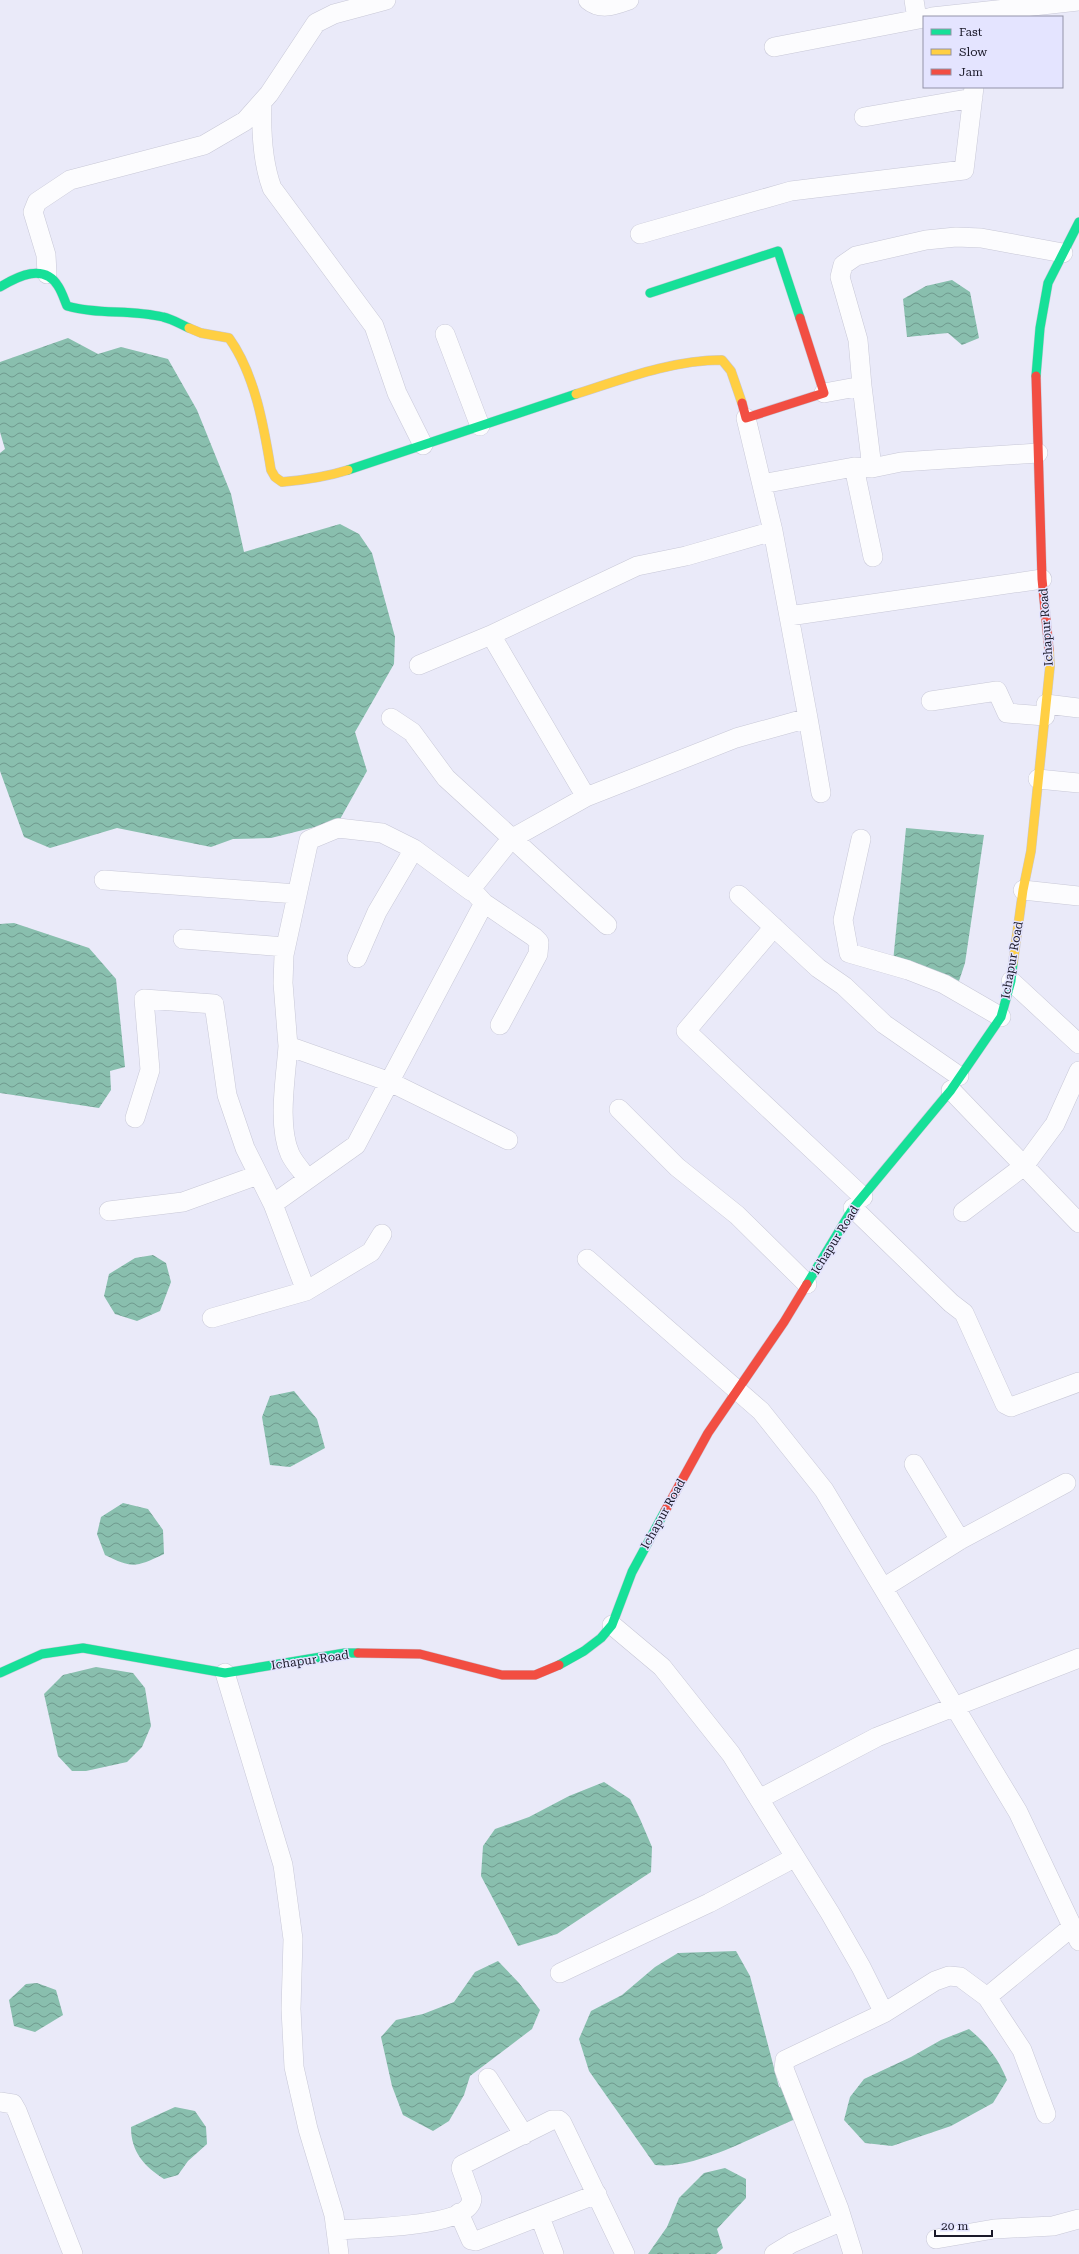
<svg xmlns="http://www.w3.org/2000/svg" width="1079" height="2254" font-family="'Roboto Serif',serif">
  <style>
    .water { fill: url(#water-waves) }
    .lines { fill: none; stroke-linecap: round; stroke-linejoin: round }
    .street-casing { stroke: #c8c8d7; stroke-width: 20 }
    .fast-casing { stroke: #c8c8d7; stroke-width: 10 }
    .slow-casing { stroke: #c8c8d7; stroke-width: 10 }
    .jam-casing { stroke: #c8c8d7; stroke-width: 10 }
    .street { stroke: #fcfcfe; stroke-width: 19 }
    .fast { stroke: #16e098; stroke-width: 9 }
    .slow { stroke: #ffcf43; stroke-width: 9 }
    .jam { stroke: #f24e42; stroke-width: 9 }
    .labels { text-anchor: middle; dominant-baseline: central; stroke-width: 3; stroke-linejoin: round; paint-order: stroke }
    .street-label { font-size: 12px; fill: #1a1929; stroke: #e4e4ff }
  </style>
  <defs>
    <pattern id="water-waves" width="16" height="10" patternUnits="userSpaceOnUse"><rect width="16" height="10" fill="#89bfae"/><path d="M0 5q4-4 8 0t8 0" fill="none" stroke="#6f9a8e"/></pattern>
  </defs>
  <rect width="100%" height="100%" fill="#eaeaf9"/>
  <!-- water -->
  <path class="water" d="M 952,280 L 970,292 L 979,338 L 962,345 L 948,333 L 907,337 L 903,299 L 926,286 Z
    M 68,338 L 98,354 L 121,347 L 168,359 L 197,410 L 231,494 L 244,552 L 340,524 L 359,534 L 372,553 L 395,637 L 394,664 L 355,732 L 367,771 L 339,821 L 271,838 L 233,839 L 211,847 L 117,828 L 50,848 L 24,837 L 0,771 L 0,453 L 5,449 L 0,432 L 0,362 Z
    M 906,828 L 984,835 L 965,963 L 959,981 L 893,962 Z
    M 14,923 L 89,948 L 116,979 L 125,1067 L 110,1071 L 111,1090 L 99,1108 L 0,1093 L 0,924 Z
    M 153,1255 L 166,1263 L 171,1282 L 160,1311 L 137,1321 L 115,1314 L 104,1296 L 109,1274 L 135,1258 Z
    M 294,1391 L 317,1419 L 325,1448 L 290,1467 L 270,1465 L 262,1417 L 270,1396 Z
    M 123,1503 L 148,1509 L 163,1530 L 164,1554 C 136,1567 133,1569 105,1555 L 97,1534 L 101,1517 Z
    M 96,1667 L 133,1673 L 145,1688 L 151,1726 L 142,1747 L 127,1762 L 86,1771 L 72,1771 L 58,1756 L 44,1694 L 63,1675 Z
    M 604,1782 L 630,1799 L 640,1819 L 652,1847 L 651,1872 L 557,1934 L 518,1946 L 481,1876 L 483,1846 L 495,1829 L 529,1817 L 569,1796 Z
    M 736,1951 L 750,1976 L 779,2087 L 792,2091 L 798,2118 C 758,2134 697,2170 655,2165 L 589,2071 L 579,2039 L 591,2011 L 622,1995 L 655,1967 L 678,1953 Z
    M 498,1961 L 519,1983 L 540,2010 L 532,2029 L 470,2076 L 464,2095 L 449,2121 L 433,2131 L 403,2115 L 392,2086 L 381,2037 L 396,2020 L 423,2014 L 454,2002 L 475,1972 Z
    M 37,1983 L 56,1990 L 63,2015 L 35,2032 L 14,2026 L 9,2000 L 26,1984 Z
    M 969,2029 C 986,2043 999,2059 1007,2080 L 993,2103 L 951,2126 L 892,2146 L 865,2143 L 844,2120 L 850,2097 L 864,2079 L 911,2057 L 941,2040 Z
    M 175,2107 L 195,2111 L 206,2127 L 207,2144 L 188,2161 L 178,2175 L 164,2179 C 144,2166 131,2152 131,2127 Z
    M 725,2168 L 746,2179 L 746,2198 L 717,2229 L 723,2248 L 716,2254 L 648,2254 L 667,2227 L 679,2198 L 704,2173 Z"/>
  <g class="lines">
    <!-- street casing -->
    <g class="street-casing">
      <path id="street" d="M 588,0 C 601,11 615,5 629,0
        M 914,0 L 917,19
        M 932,17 L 1079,1
        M 774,47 L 924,18
        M 262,103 C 261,131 262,161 272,188 L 374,326 L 397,393 L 423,445
        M 864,117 L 973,98
        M 640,234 L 791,191 L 964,170 L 974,87
        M 47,274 L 46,255 L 33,212 L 37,202 L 70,180 L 204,145 L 245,121 L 269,94 L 316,23 L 334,14 L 386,0
        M 445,334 L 480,426
        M 862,386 L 858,340 L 840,277 L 843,265 L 856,256 L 926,240 L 956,237 L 981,238 L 1063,253
        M 824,393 L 862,386 L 872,468
        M 854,467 L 873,557
        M 762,484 L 854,467 L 872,468 L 901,462 L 1038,453
        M 789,616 L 1042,579
        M 419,665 L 491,635
        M 931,701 L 997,691 L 1007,713 L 1045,716
        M 1046,704 L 1079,708
        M 391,718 L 412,732 L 446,778 L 607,925
        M 808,718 L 821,793
        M 1038,779 L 1079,783
        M 586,797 L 491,635 L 637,566 L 686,556 L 773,531
        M 861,839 L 843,920 L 849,953 L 908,970 L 944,984 L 1001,1017
        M 104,880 L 297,894
        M 1023,890 L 1079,896
        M 471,891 L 414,849 L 382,833 L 338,828 L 309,840 L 284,955 L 283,983 L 288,1046 L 390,1082 L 508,1140
        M 739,895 L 818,968 L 844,986 L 884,1024 L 959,1076
        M 774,927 L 686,1031 L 863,1197
        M 183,939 L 285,947
        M 357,958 L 377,912 L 414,849
        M 1011,981 L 1079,1044
        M 500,1025 L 538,954 L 539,942 L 534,937 L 484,903 L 471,889 L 511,839 L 586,797 L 736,738 L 808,718 L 773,531 L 746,418
        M 288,1046 C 286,1077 277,1125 290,1154 C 294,1163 302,1171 308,1179
        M 951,1090 L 1079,1223
        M 619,1109 L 677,1167 L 737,1215 L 807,1284
        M 135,1118 L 150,1070 L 144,999 L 214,1004 L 227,1095 L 245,1148 L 273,1204 L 306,1291 L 371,1252 L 382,1234
        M 273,1204 L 356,1145 L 484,903
        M 853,1208 L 951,1303 L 964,1313 L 1005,1404 L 1011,1407 L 1079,1382
        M 109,1211 L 183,1202 L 258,1175
        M 963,1212 L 1024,1166 L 1055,1124 L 1079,1071
        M 587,1259 L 761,1411 L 824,1490 L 1018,1812 L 1079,1941
        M 212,1318 L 306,1291
        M 914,1464 L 960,1540
        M 883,1588 L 960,1540 L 1066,1483
        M 612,1625 L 662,1667 L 731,1754 L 830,1913 L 861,1967 L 884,2013
        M 225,1673 L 283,1865 L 293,1939 L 291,2009 L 294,2067 L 308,2129 L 334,2215 L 339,2254
        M 759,1799 L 877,1737 L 1079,1658
        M 560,1973 L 709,1903 L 794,1858
        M 987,1997 L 1072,1927
        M 488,2078 L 524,2135
        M 0,2102 L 13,2104 L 17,2111 L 73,2254
        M 459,2213 L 471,2240 L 476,2241 L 597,2194
        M 540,2217 L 554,2254
        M 336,2230 C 360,2228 469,2228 472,2199 L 461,2168 L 462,2165 L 552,2120 L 559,2120 L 562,2123 L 625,2254
        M 936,2239 L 994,2229 L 1053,2226 L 1079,2219
        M 774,2254 L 792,2243 L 842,2221
        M 853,2254 L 839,2209 L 784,2069 L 785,2060 L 884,2013 L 935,1981 L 949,1976 L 960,1977 L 987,1997 L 1022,2050 L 1046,2114"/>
    </g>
    <!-- fast casing -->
    <g class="fast-casing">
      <path id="fast" d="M 0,287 C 18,276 44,263 58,286 C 62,292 64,299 67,306 C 98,315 131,309 163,317 C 172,319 180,324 189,328
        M 650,293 L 778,251 L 800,318
        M 1036,376 L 1040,328 L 1048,283 L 1079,222
        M 348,470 L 576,394
        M 807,1284 L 853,1208 L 951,1090 L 1001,1017 L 1011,981 L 1013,963
        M 559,1665 L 584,1651 L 601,1638 L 612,1625 L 632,1572 L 665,1511
        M 0,1673 L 42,1654 L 83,1648 L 225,1673 L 345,1653 L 358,1653"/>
    </g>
    <!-- slow casing -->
    <g class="slow-casing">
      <path id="slow" d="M 189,328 L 201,333 L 229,338 C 255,374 264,427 271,470 L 275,477 L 282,482 C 305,480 326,477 348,470
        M 576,394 C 623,379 672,360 722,360 L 731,371 L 742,403
        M 1013,963 L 1023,890 L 1031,851 L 1050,666 L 1049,650"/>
    </g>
    <!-- jam casing -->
    <g class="jam-casing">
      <path id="jam" d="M 1036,376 L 1042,579 L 1049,650
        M 742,403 L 746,418 L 824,393 L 800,318
        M 665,1511 L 708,1433 L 784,1322 L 807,1284
        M 358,1653 L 420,1654 L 502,1675 L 535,1675 L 559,1665"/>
    </g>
    <!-- street -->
    <use href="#street" class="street"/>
    <!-- fast -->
    <use href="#fast" class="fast"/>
    <!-- slow -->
    <use href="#slow" class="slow"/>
    <!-- jam -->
    <use href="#jam" class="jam"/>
  </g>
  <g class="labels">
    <!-- street labels -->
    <g class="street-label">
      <text transform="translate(1046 627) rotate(-94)">Ichapur Road</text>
      <text transform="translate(1012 960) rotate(-80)">Ichapur Road</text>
      <text transform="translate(835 1240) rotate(-58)">Ichapur Road</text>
      <text transform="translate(663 1514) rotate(-61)">Ichapur Road</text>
      <text transform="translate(310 1660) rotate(-8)">Ichapur Road</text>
    </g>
  </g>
  <!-- legend -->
  <rect x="923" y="16" width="140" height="72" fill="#e4e4ff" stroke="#9393a9"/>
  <rect x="931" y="29" width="20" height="6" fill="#16e098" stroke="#9393a9"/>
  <text x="959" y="36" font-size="12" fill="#1a1929">Fast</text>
  <rect x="931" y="49" width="20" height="6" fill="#ffcf43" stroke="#9393a9"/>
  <text x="959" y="56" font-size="12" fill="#1a1929">Slow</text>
  <rect x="931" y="69" width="20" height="6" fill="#f24e42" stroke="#9393a9"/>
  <text x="959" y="76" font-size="12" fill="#1a1929">Jam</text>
  <!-- scale -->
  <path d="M935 2230v6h57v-6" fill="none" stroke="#1a1929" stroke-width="2"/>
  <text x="941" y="2230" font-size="12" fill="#1a1929" stroke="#e4e4ff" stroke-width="3" paint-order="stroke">20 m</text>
</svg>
